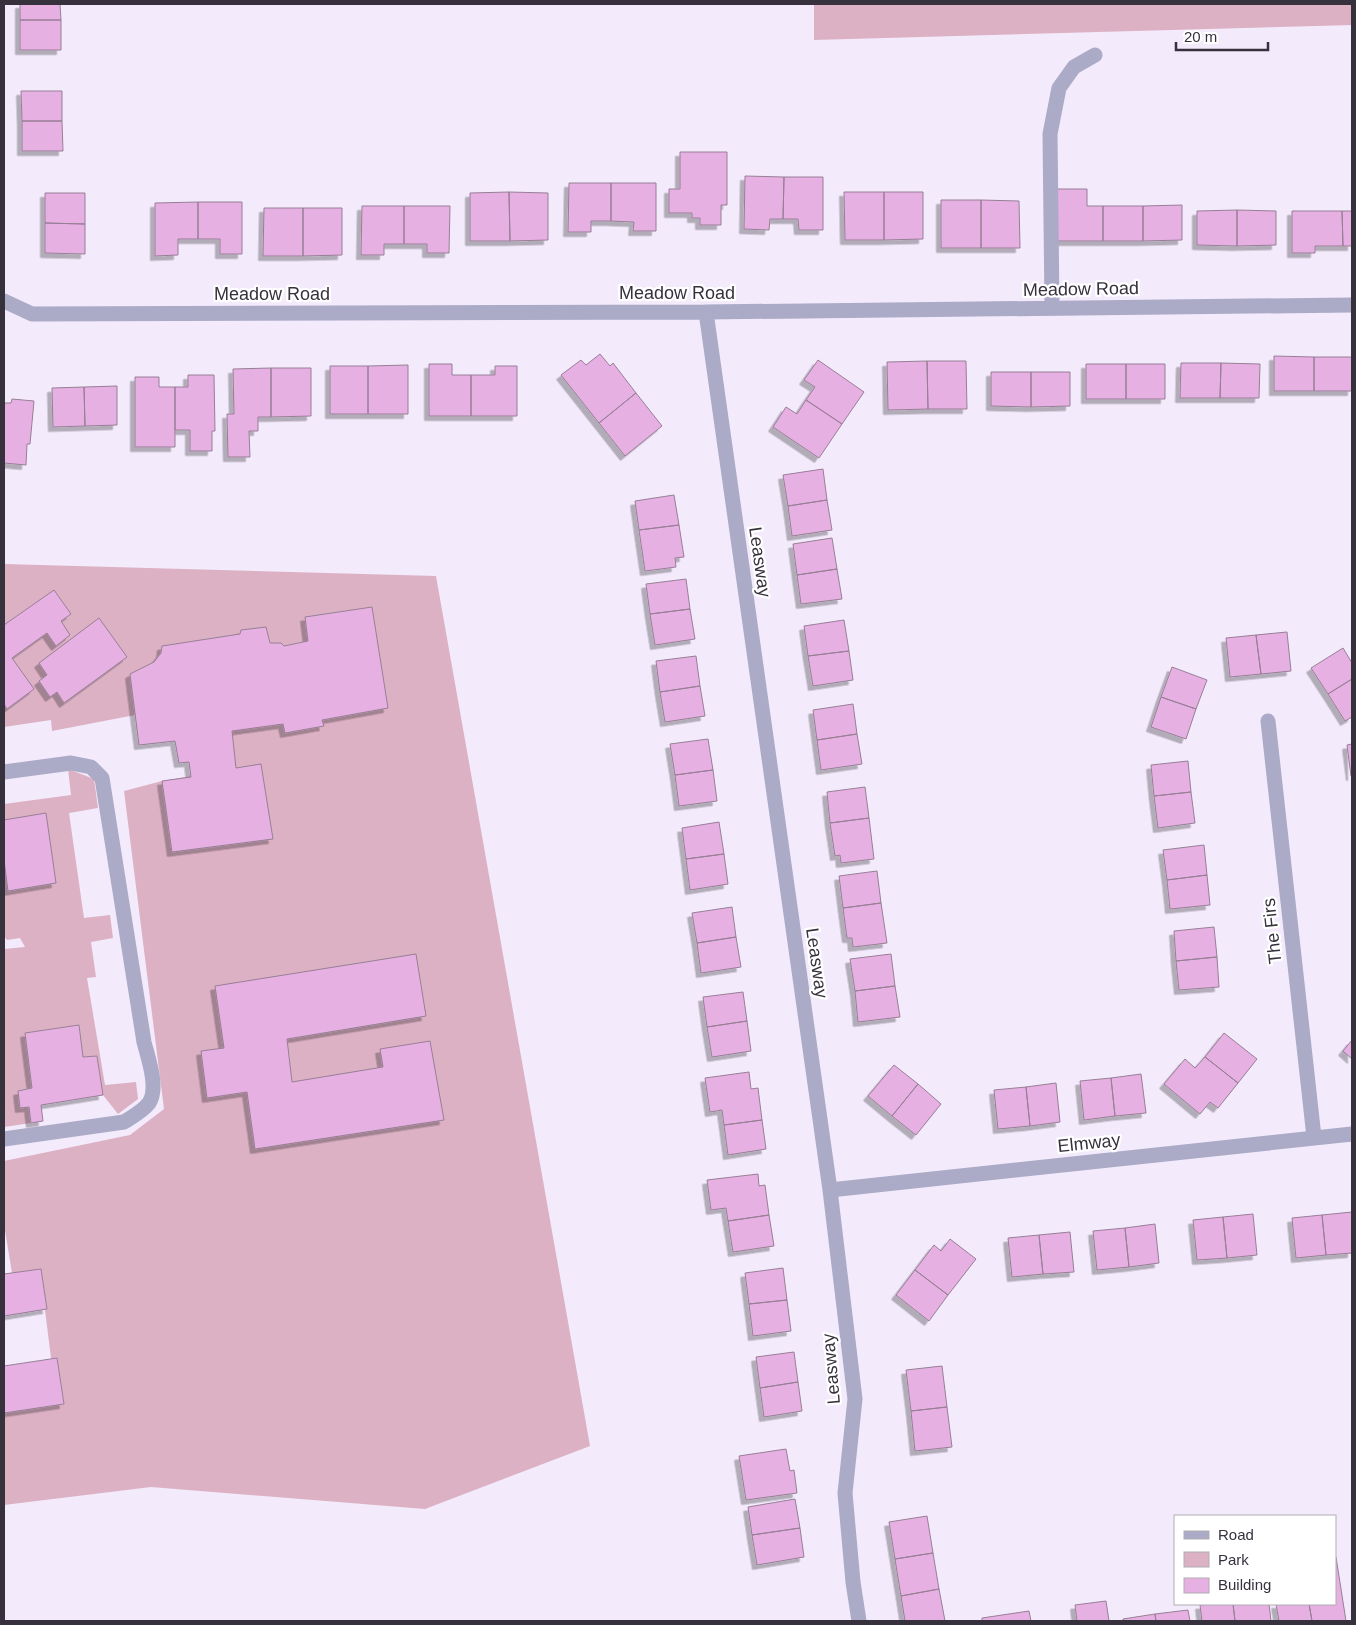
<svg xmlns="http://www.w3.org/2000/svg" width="1356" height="1625" font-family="Helvetica,sans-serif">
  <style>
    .green { fill: #dcb1c4 }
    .building { fill: #e7b0e3; stroke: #977f95; filter: url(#shadow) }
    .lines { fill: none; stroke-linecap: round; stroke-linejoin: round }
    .minor { stroke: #abaac7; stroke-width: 15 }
    .labels { text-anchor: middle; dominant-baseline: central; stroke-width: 4.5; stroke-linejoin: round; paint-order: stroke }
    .street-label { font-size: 18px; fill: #37313d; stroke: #fff }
  </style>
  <defs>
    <filter id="shadow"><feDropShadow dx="-4.5" dy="4.5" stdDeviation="0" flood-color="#0004"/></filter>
  </defs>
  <rect width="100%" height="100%" fill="#f3eafc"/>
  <!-- green -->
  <path class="green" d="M 814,4 L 1352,4 L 1352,25 L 814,40 Z
    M 4,564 L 436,576 L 590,1446 L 425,1509 L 151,1487 L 4,1505 L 4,1413 L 64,1404 L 57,1358 L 51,1358 L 45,1310 L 47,1309 L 41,1269 L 12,1273 L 4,1224 L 4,1161 L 130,1135 L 164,1109 L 124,791 L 162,781 L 191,776 L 189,762 L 179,763 L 175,741 L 139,745 L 135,715 L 52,731 L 51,720 L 4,727 Z
    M 68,769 L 94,779 L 98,808 L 69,813 L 84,918 L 110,915 L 113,938 L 91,942 L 96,977 L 87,978 L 105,1085 L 136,1082 L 138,1099 L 118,1114 L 103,1095 L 97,1056 L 83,1057 L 79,1025 L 25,1033 L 32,1088 L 18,1091 L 20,1107 L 29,1107 L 31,1123 L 4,1127 L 4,949 L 25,947 L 20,938 L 7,940 L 4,936 L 4,804 L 71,795 Z"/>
  <!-- building -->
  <path class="building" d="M 20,4 L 60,4 L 61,20 L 20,20 Z
    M 20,20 L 61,20 L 61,50 L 20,50 Z
    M 21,91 L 62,91 L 62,121 L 22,121 Z
    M 22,121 L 62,121 L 63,151 L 22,151 Z
    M 680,152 L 727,152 L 727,205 L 721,205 L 721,225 L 700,225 L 700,218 L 692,218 L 692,213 L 669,213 L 669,189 L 680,189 Z
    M 745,176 L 784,177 L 783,219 L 770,219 L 769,230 L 744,229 Z
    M 784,177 L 823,177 L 823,230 L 799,230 L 798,219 L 783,219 Z
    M 569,183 L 611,183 L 611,221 L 591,221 L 591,232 L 568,232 Z
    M 611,183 L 656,183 L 656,231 L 633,231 L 634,222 L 611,221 Z
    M 1054,189 L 1087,189 L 1087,206 L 1103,206 L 1103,241 L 1055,241 Z
    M 509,192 L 548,193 L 548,240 L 510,241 Z
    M 509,192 L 510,241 L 470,241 L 470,193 Z
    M 844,192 L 884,192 L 884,240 L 845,240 Z
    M 884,192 L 923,192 L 923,239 L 884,240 Z
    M 45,193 L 85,193 L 85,224 L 45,223 Z
    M 941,200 L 981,200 L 981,248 L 941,248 Z
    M 981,200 L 1019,201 L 1020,248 L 981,248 Z
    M 198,202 L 198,239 L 178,239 L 178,255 L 155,256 L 155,203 Z
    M 198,202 L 242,202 L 242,254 L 220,254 L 220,239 L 198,239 Z
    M 1182,205 L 1182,240 L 1143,241 L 1143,206 Z
    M 362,206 L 404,206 L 404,244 L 384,244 L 384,255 L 361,255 Z
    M 404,206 L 450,206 L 449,253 L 427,253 L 427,244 L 404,244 Z
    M 1103,206 L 1143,206 L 1143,241 L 1103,241 Z
    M 264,208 L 303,208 L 303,256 L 263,256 Z
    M 303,208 L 342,208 L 342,255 L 303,256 Z
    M 1237,210 L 1276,211 L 1276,245 L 1237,246 Z
    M 1237,210 L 1237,246 L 1197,245 L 1197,211 Z
    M 1292,211 L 1342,211 L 1343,246 L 1315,246 L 1315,253 L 1292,253 Z
    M 1342,211 L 1352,211 L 1352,246 L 1343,246 Z
    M 45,223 L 85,224 L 85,254 L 45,253 Z
    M 600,354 L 610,366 L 613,363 L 636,393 L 599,423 L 561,375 L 581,360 L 586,365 Z
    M 1274,356 L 1314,357 L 1314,391 L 1274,391 Z
    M 1314,357 L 1352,357 L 1352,391 L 1314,391 Z
    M 818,360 L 864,392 L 842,424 L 806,400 L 815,387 L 804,380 Z
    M 927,361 L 966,361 L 967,409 L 928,409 Z
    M 927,361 L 928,409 L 888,410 L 887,362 Z
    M 1181,363 L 1221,363 L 1220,398 L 1180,398 Z
    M 1221,363 L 1260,364 L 1259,398 L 1220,398 Z
    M 429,364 L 452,364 L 452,375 L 471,375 L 471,416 L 429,416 Z
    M 1086,364 L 1126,364 L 1126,399 L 1086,399 Z
    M 1126,364 L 1165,364 L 1165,399 L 1126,399 Z
    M 408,365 L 408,414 L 368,414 L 368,366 Z
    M 330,366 L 368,366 L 368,414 L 330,414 Z
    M 495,366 L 517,366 L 517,416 L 471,416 L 471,375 L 495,375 Z
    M 271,368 L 311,368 L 311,416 L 271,417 Z
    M 271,368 L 271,417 L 258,417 L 258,431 L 249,431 L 250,457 L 228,457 L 227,414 L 234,414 L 233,369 Z
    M 991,372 L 1031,372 L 1031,407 L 991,406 Z
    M 1031,372 L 1070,372 L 1070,406 L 1031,407 Z
    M 188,375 L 214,375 L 215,431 L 212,431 L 212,451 L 190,451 L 190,430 L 175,430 L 175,387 L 188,387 Z
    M 135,377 L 159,377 L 159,387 L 175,387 L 175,447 L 135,447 Z
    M 117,386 L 117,425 L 85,426 L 84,387 Z
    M 84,387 L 85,426 L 53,427 L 52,388 Z
    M 636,393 L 662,426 L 625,456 L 599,423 Z
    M 12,399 L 34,401 L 30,444 L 27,444 L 26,465 L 4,463 L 4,403 L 11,403 Z
    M 806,400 L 842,424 L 819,458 L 773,427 L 786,407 L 797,414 Z
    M 823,469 L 827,500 L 788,506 L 783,475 Z
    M 674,495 L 679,525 L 639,530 L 635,501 Z
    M 827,500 L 832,530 L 792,536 L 788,506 Z
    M 679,525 L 684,557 L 675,558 L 676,567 L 645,571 L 639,530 Z
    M 832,538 L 837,569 L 797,575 L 793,544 Z
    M 837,569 L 842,599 L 801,604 L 797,575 Z
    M 686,579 L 690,609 L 650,614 L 646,584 Z
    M 54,590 L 71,614 L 61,621 L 70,635 L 56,646 L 47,633 L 12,658 L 34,689 L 7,709 L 4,704 L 4,625 Z
    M 372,607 L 388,708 L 322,720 L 324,726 L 285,733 L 283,724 L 232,731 L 236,768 L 261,764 L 273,839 L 172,852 L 162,781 L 191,777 L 189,762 L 179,763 L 175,741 L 139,745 L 130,674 L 154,662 L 161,653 L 162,646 L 240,634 L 241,630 L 266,627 L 270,643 L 281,643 L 284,646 L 308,641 L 305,617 Z
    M 690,609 L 695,639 L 655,645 L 650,614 Z
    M 99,618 L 127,657 L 64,703 L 57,692 L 50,697 L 39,681 L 47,675 L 39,663 Z
    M 844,620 L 849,651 L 808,656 L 804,626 Z
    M 1287,632 L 1291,671 L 1261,674 L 1256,635 Z
    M 1256,635 L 1261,674 L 1230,677 L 1226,638 Z
    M 1343,648 L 1352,663 L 1352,679 L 1328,694 L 1311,668 Z
    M 849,651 L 853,680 L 813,686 L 808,656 Z
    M 696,656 L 700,686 L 660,692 L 656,661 Z
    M 1172,667 L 1207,680 L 1196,709 L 1161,697 Z
    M 1352,679 L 1352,717 L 1345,721 L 1328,694 Z
    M 700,686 L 705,716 L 665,722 L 660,692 Z
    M 1161,697 L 1196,709 L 1186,739 L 1151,727 Z
    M 853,704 L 857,734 L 817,740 L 813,710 Z
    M 857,734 L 862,764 L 821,770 L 817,740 Z
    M 708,739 L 713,770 L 675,775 L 670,744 Z
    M 1352,744 L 1352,776 L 1351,776 L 1347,745 Z
    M 1188,761 L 1191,792 L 1154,796 L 1151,765 Z
    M 713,770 L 717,801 L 679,806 L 675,775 Z
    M 865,787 L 869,818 L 830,823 L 827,792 Z
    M 1191,792 L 1195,823 L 1158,828 L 1154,796 Z
    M 46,813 L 56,883 L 8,891 L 4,860 L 4,820 Z
    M 869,818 L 874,859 L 841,863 L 840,855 L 835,856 L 830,823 Z
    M 719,822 L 724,854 L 686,859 L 682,828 Z
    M 1204,845 L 1207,875 L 1167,880 L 1163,850 Z
    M 724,854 L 728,884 L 690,890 L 686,859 Z
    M 877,871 L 881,903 L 843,908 L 839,876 Z
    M 1207,875 L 1210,905 L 1170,909 L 1167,880 Z
    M 881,903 L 887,943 L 853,947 L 852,938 L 847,938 L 843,908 Z
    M 732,907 L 736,937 L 697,943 L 692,913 Z
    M 1214,927 L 1217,957 L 1176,961 L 1174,931 Z
    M 736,937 L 741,967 L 701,973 L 697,943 Z
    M 416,954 L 426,1016 L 287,1039 L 292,1082 L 383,1067 L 380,1049 L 430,1041 L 444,1120 L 255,1149 L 247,1092 L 207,1098 L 201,1051 L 224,1048 L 215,986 Z
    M 891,954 L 895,986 L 855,991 L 850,959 Z
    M 1217,957 L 1219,987 L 1179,990 L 1176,961 Z
    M 895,986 L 900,1017 L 858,1022 L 855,991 Z
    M 743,992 L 747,1021 L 707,1027 L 703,997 Z
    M 747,1021 L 751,1051 L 712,1057 L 707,1027 Z
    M 79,1025 L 83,1057 L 97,1056 L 103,1095 L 41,1105 L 43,1121 L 31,1123 L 29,1107 L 20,1108 L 18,1091 L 32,1088 L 25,1033 Z
    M 1224,1033 L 1257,1059 L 1238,1083 L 1205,1057 Z
    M 1352,1040 L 1352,1059 L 1343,1051 Z
    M 1205,1057 L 1238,1083 L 1218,1108 L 1210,1102 L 1200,1114 L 1164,1084 L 1185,1059 L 1195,1068 Z
    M 894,1065 L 918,1084 L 892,1116 L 868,1096 Z
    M 749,1072 L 751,1089 L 758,1088 L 762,1120 L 724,1125 L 722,1110 L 710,1112 L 705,1078 Z
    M 1141,1074 L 1146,1113 L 1115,1116 L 1111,1078 Z
    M 1111,1078 L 1115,1116 L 1084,1120 L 1080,1081 Z
    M 1056,1083 L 1060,1122 L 1030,1126 L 1026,1087 Z
    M 918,1084 L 941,1104 L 916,1135 L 892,1116 Z
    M 1026,1087 L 1030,1126 L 998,1129 L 994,1090 Z
    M 762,1120 L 766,1149 L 728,1155 L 724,1125 Z
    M 758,1174 L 759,1186 L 765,1185 L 769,1215 L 728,1221 L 726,1208 L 711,1210 L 707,1180 Z
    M 1352,1212 L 1352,1253 L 1326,1255 L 1322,1215 Z
    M 1253,1214 L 1257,1255 L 1227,1258 L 1223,1217 Z
    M 769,1215 L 774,1246 L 733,1252 L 728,1221 Z
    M 1322,1215 L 1326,1255 L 1296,1258 L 1292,1218 Z
    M 1223,1217 L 1227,1258 L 1197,1260 L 1193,1220 Z
    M 1155,1224 L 1159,1263 L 1129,1267 L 1125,1228 Z
    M 1125,1228 L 1129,1267 L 1097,1270 L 1093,1231 Z
    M 1070,1232 L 1074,1272 L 1043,1274 L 1039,1235 Z
    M 1039,1235 L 1043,1274 L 1012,1277 L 1008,1238 Z
    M 950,1239 L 976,1259 L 948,1295 L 915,1270 L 934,1245 L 941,1251 Z
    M 783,1268 L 787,1300 L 749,1304 L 745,1273 Z
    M 41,1269 L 47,1309 L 4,1316 L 4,1274 Z
    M 915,1270 L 948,1295 L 929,1321 L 896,1295 Z
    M 787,1300 L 791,1331 L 753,1336 L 749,1304 Z
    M 794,1352 L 798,1382 L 760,1388 L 756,1357 Z
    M 57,1358 L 64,1404 L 4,1413 L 4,1366 Z
    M 942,1366 L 947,1407 L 911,1411 L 906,1370 Z
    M 798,1382 L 802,1411 L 764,1417 L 760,1388 Z
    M 947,1407 L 952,1447 L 915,1451 L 911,1411 Z
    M 786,1449 L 790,1471 L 794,1470 L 797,1493 L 746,1500 L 739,1456 Z
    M 795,1499 L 800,1528 L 752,1535 L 748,1507 Z
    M 927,1516 L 933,1553 L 895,1559 L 889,1522 Z
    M 800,1528 L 804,1557 L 757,1565 L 752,1535 Z
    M 933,1553 L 939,1589 L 901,1596 L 895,1559 Z
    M 1336,1557 L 1346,1621 L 1312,1621 L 1309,1604 L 1335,1604 L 1335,1558 Z
    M 939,1589 L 945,1621 L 905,1621 L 901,1596 Z
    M 1106,1601 L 1109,1621 L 1077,1621 L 1075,1605 Z
    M 1210,1604 L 1233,1604 L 1235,1621 L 1202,1621 L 1200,1605 Z
    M 1233,1604 L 1269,1604 L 1271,1621 L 1235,1621 Z
    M 1276,1604 L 1309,1604 L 1312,1621 L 1279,1621 Z
    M 1188,1610 L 1190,1621 L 1156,1621 L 1155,1614 Z
    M 1029,1611 L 1031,1621 L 982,1621 L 982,1618 Z
    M 1155,1614 L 1156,1621 L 1123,1621 L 1123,1619 Z"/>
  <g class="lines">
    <!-- minor -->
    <path class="minor" d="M 4,301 L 32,314 L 706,312 L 1352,305
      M 1052,308 L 1050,134 L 1059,88 L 1074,67 L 1095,55
      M 706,312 L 830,1190 L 855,1399 L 845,1493 L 853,1582 L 859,1621
      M 1268,721 L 1314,1137
      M 4,772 L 71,763 L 91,767 L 102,778 L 144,1042 C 148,1058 159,1088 149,1103 C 143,1111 132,1117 124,1122 L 4,1139
      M 830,1190 L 1352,1134"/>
  </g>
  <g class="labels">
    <!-- street labels -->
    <g class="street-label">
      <text transform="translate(1081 289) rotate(-1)">Meadow Road</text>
      <text x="677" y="293">Meadow Road</text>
      <text x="272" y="294">Meadow Road</text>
      <text transform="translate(760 562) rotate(82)">Leasway</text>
      <text transform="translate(1272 931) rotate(-96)">The Firs</text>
      <text transform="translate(817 963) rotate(82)">Leasway</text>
      <text transform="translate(1089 1143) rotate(-6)">Elmway</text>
      <text transform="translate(831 1369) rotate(-95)">Leasway</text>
    </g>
  </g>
  <!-- border -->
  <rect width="1356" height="1625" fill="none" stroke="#37313d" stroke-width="10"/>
  <!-- legend -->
  <rect x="1174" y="1515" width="162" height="90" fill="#ffffff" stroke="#afadb1"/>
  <rect x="1184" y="1531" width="25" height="8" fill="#abaac7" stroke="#afadb1"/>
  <text x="1218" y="1540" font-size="15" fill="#37313d">Road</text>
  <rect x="1184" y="1552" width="25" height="15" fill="#dcb1c4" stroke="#afadb1"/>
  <text x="1218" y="1565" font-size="15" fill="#37313d">Park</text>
  <rect x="1184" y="1578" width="25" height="15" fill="#e7b0e3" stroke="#afadb1"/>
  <text x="1218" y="1590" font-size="15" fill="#37313d">Building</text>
  <!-- scale -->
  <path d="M1176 42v8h92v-8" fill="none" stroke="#37313d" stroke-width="2.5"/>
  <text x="1184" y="42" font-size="15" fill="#37313d" stroke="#ffffff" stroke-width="4" paint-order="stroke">20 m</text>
</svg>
